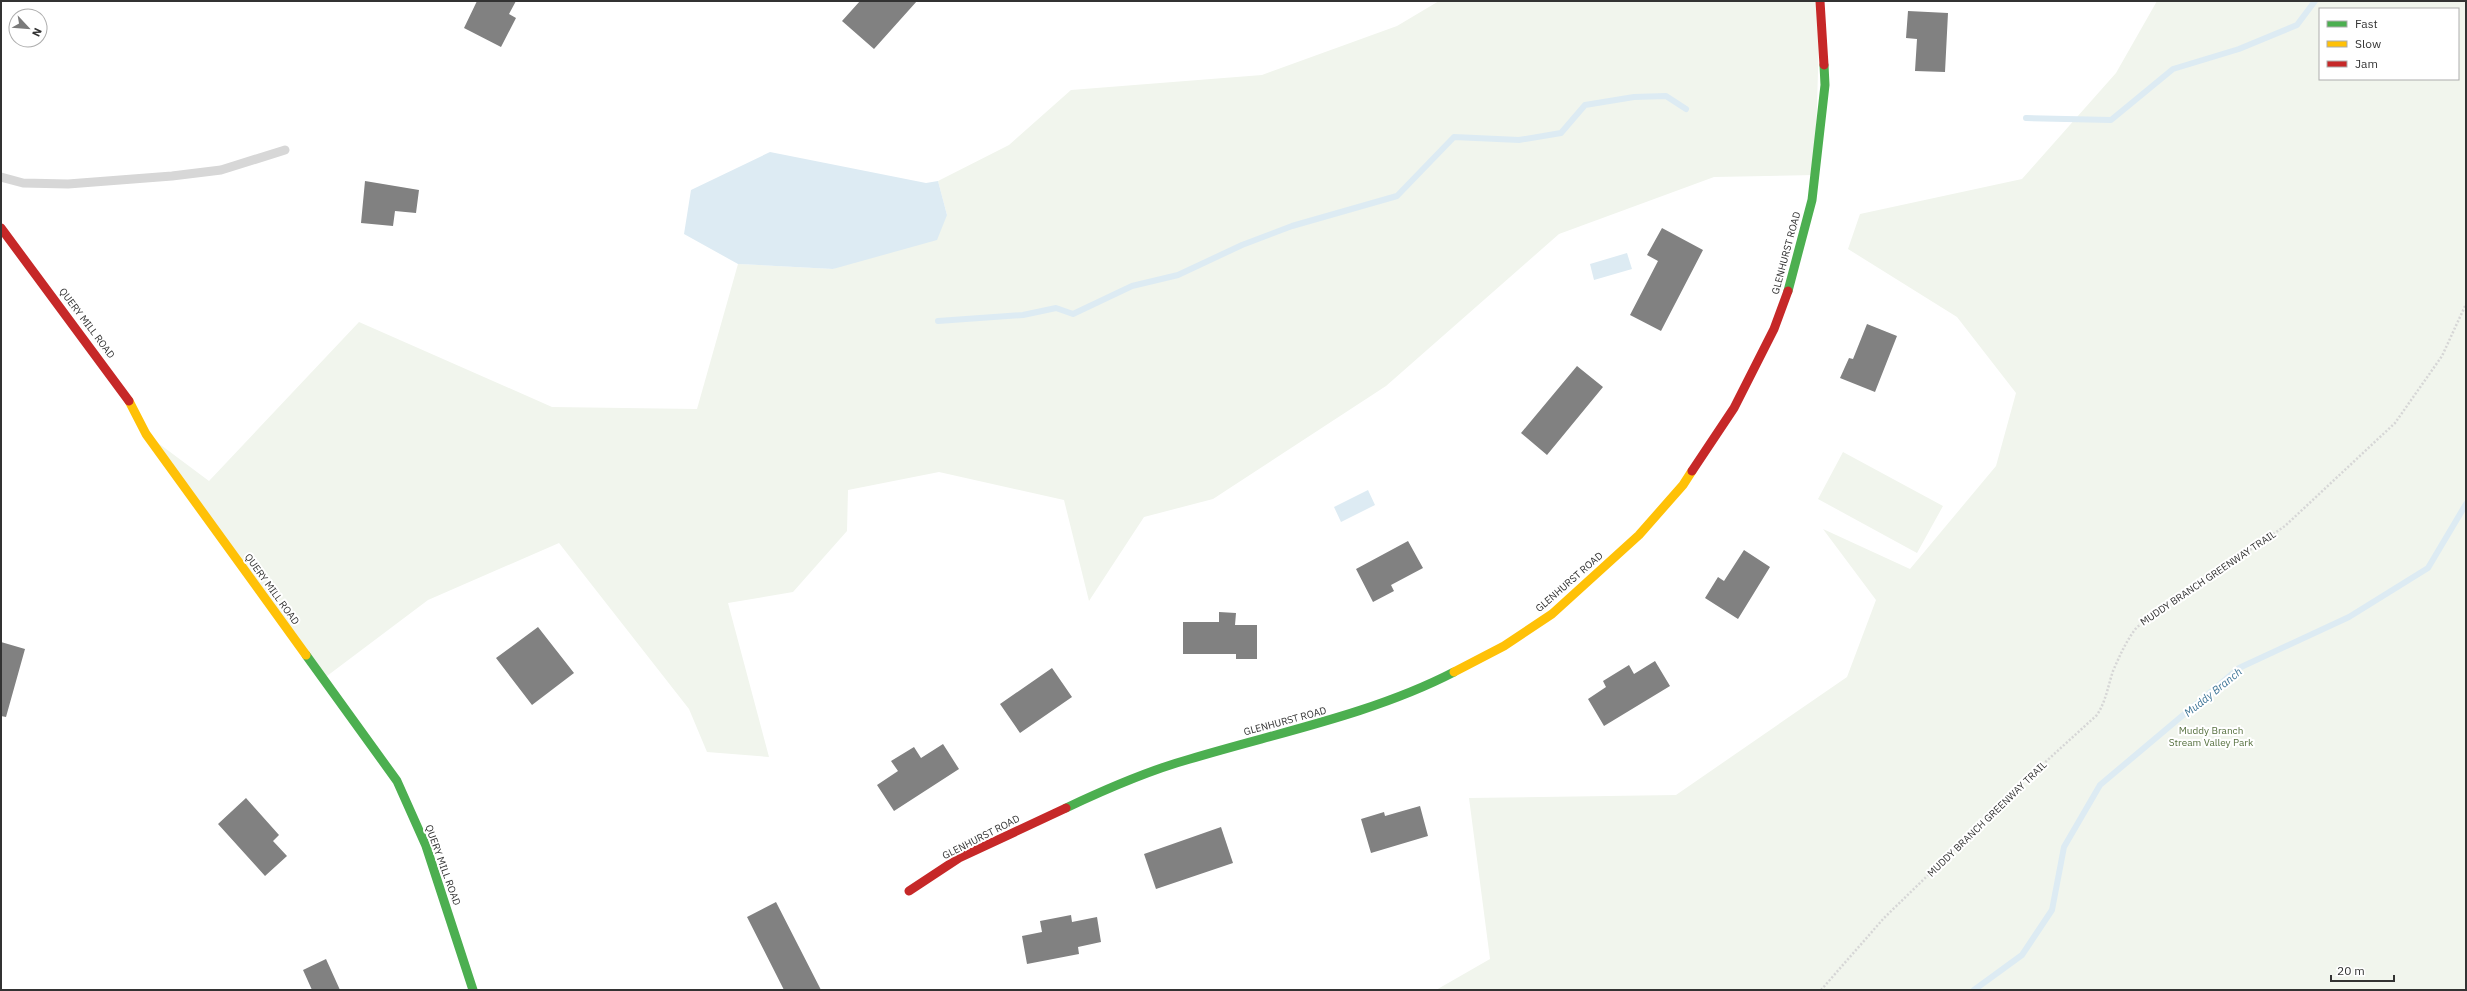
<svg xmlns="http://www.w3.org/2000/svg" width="2467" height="991" font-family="'IBM Plex Sans',sans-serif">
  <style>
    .green { fill: #f1f5ed; fill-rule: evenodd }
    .water { fill: #ddebf3 }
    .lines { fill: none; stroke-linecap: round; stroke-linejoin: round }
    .stream { stroke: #ddebf3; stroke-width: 6 }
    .building { fill: #818181 }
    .path { stroke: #d6d6d6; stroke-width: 2.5; stroke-dasharray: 2 2; stroke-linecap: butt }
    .lane { stroke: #d7d7d7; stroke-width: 9 }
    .fast { stroke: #4caf50; stroke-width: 9 }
    .slow { stroke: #ffc107; stroke-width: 9 }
    .jam { stroke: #c62828; stroke-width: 9 }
    .labels { text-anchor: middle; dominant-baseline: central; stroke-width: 4; stroke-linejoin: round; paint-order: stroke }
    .street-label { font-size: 10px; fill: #333; stroke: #fff }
    .park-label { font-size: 10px; fill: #56703f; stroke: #fff }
    .water-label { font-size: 11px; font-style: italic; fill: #3f7597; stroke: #fff }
  </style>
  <rect width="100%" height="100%" fill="#fff"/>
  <!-- green -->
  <path class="green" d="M 1439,1 L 1820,1 L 1815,175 L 1714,177 L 1559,234 L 1386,386 L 1213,499 L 1144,517 L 1089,601 L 1064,500 L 939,472 L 848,490 L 847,531 L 793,592 L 728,603 L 769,757 L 707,752 L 689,709 L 559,543 L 428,600 L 323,679 L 146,434 L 209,481 L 359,322 L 552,407 L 697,409 L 738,264 L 833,269 L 947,215 L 938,181 L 1009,145 L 1071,90 L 1262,75 L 1397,26 Z
    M 2157,1 L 2466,1 L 2466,990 L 1436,990 L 1490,959 L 1469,798 L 1676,795 L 1847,677 L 1876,600 L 1823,529 L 1910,569 L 1996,466 L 2016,393 L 1957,317 L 1848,249 L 1860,214 L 2022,179 L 2116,73 ZM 2320,9 L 2458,9 L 2458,79 L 2320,79 Z
    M 1843,452 L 1943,506 L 1917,553 L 1818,499 Z"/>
  <!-- water -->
  <path class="water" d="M 770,152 L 926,183 L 938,181 L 947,215 L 937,240 L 833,269 L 738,264 L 684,234 L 691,190 Z
    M 1627,253 L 1632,269 L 1594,280 L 1590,264 Z
    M 1368,490 L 1375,505 L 1341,522 L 1334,507 Z"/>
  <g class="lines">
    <!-- stream -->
    <path class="stream" d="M 2026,118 L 2111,120 L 2173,69 L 2239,49 L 2297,25 L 2315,1
      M 938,321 L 1023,315 L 1056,308 L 1073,314 L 1132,286 L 1178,275 L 1242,245 L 1292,226 L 1397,196 L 1454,137 L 1519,140 L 1561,133 L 1585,105 L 1634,97 L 1666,96 L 1686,109
      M 1974,990 L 2022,955 L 2052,910 L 2064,847 L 2100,785 L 2239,668 L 2349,617 L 2428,568 L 2466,504"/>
  </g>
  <!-- building -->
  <path class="building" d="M 477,1 L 516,1 L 509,14 L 516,18 L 501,47 L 464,28 Z
    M 860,1 L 917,1 L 874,49 L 842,21 Z
    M 1908,11 L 1948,13 L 1945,72 L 1915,71 L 1917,39 L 1906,38 Z
    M 365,181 L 419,190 L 416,213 L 395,211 L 393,226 L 361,223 Z
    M 1662,228 L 1703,250 L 1661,331 L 1630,315 L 1658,261 L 1647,255 Z
    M 1867,324 L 1897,336 L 1875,392 L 1840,378 L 1849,358 L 1853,359 Z
    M 1577,366 L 1603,387 L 1547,455 L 1521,433 Z
    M 1408,541 L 1423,568 L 1391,585 L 1394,591 L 1373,602 L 1356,569 Z
    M 1744,550 L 1770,567 L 1738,619 L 1705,598 L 1718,577 L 1724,581 Z
    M 1219,612 L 1236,613 L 1235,625 L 1257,625 L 1257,659 L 1236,659 L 1236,654 L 1183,654 L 1183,622 L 1219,622 Z
    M 538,627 L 574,673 L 532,705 L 496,658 Z
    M 1,642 L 25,649 L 6,717 L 1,716 Z
    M 1655,661 L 1670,686 L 1604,726 L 1588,699 L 1606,687 L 1603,681 L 1629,665 L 1634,674 Z
    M 1052,668 L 1072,697 L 1020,733 L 1000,704 Z
    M 943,744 L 959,769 L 894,811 L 877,785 L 898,771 L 891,761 L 914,747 L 921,758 Z
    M 246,798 L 279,835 L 273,841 L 287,856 L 265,876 L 218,824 Z
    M 1420,806 L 1428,836 L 1371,853 L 1361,819 L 1384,812 L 1385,816 Z
    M 1221,827 L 1233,863 L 1156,889 L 1144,854 Z
    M 776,902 L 821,990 L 784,990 L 747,917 Z
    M 1071,915 L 1072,922 L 1097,917 L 1101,942 L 1078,947 L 1079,954 L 1027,964 L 1022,936 L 1042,932 L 1040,921 Z
    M 326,959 L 340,990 L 312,990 L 303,970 Z"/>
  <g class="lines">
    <!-- path -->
    <path class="path" d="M 1821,990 L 1884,918 L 2030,776 L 2097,715 C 2106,701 2108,686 2113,671 C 2120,655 2126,641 2137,627 L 2285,526 L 2395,423 L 2442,356 L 2466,304"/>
    <!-- lane -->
    <path class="lane" d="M 1,177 L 23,183 L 68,184 L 172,176 L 221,170 L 285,150"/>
    <!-- fast -->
    <path class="fast" d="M 1788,291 L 1812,200 L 1825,85 L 1824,65
      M 306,655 L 397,781 L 426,846 L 473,990
      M 1066,808 C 1106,789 1147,771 1190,759 C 1276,733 1373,714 1454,672"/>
    <!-- slow -->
    <path class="slow" d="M 129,401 L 146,434 L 306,655
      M 1454,672 L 1504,646 L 1552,614 L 1639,535 L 1683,485 L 1692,471"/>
    <!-- jam -->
    <path class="jam" d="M 1820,1 L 1824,65
      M 1,228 L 129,401
      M 1692,471 L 1734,408 L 1774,329 L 1788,291
      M 909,891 L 959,858 L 1066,808"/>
  </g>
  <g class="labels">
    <!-- street labels -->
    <g class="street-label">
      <text transform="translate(1786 253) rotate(-75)">GLENHURST ROAD</text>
      <text transform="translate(87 323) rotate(53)">QUERY MILL ROAD</text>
      <text transform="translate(2208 578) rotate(-34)">MUDDY BRANCH GREENWAY TRAIL</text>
      <text transform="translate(1569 582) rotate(-41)">GLENHURST ROAD</text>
      <text transform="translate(272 589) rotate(54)">QUERY MILL ROAD</text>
      <text transform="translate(1285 721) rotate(-15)">GLENHURST ROAD</text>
      <text transform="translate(1987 819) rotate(-44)">MUDDY BRANCH GREENWAY TRAIL</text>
      <text transform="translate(981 837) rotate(-27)">GLENHURST ROAD</text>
      <text transform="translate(443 865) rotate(70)">QUERY MILL ROAD</text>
    </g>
    <!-- park labels -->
    <g class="park-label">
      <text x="2211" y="730">Muddy Branch<tspan x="2211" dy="12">Stream Valley Park</tspan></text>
    </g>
    <!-- water labels -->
    <g class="water-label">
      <text transform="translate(2213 692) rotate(-39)">Muddy Branch</text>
    </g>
  </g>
  <!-- border -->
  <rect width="2467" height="991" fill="none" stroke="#333333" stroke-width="4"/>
  <!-- legend -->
  <rect x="2319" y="8" width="140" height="72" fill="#ffffff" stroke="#adadad"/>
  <rect x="2327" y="21" width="20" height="6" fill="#4caf50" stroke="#adadad"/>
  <text x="2355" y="28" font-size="12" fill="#333333">Fast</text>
  <rect x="2327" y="41" width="20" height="6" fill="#ffc107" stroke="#adadad"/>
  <text x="2355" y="48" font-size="12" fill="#333333">Slow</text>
  <rect x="2327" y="61" width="20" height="6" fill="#c62828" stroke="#adadad"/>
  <text x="2355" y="68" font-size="12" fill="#333333">Jam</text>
  <!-- north arrow -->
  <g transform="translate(28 28) rotate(116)"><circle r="19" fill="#ffffff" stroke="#adadad"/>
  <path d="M0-3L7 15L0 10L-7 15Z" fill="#7a7a7a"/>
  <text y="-6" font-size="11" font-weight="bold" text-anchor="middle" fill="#333333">N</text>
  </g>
  <!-- scale -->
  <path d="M2331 975v6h63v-6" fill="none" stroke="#333333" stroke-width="2"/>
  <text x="2337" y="975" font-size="12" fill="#333333" stroke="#ffffff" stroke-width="3" paint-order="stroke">20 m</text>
</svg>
